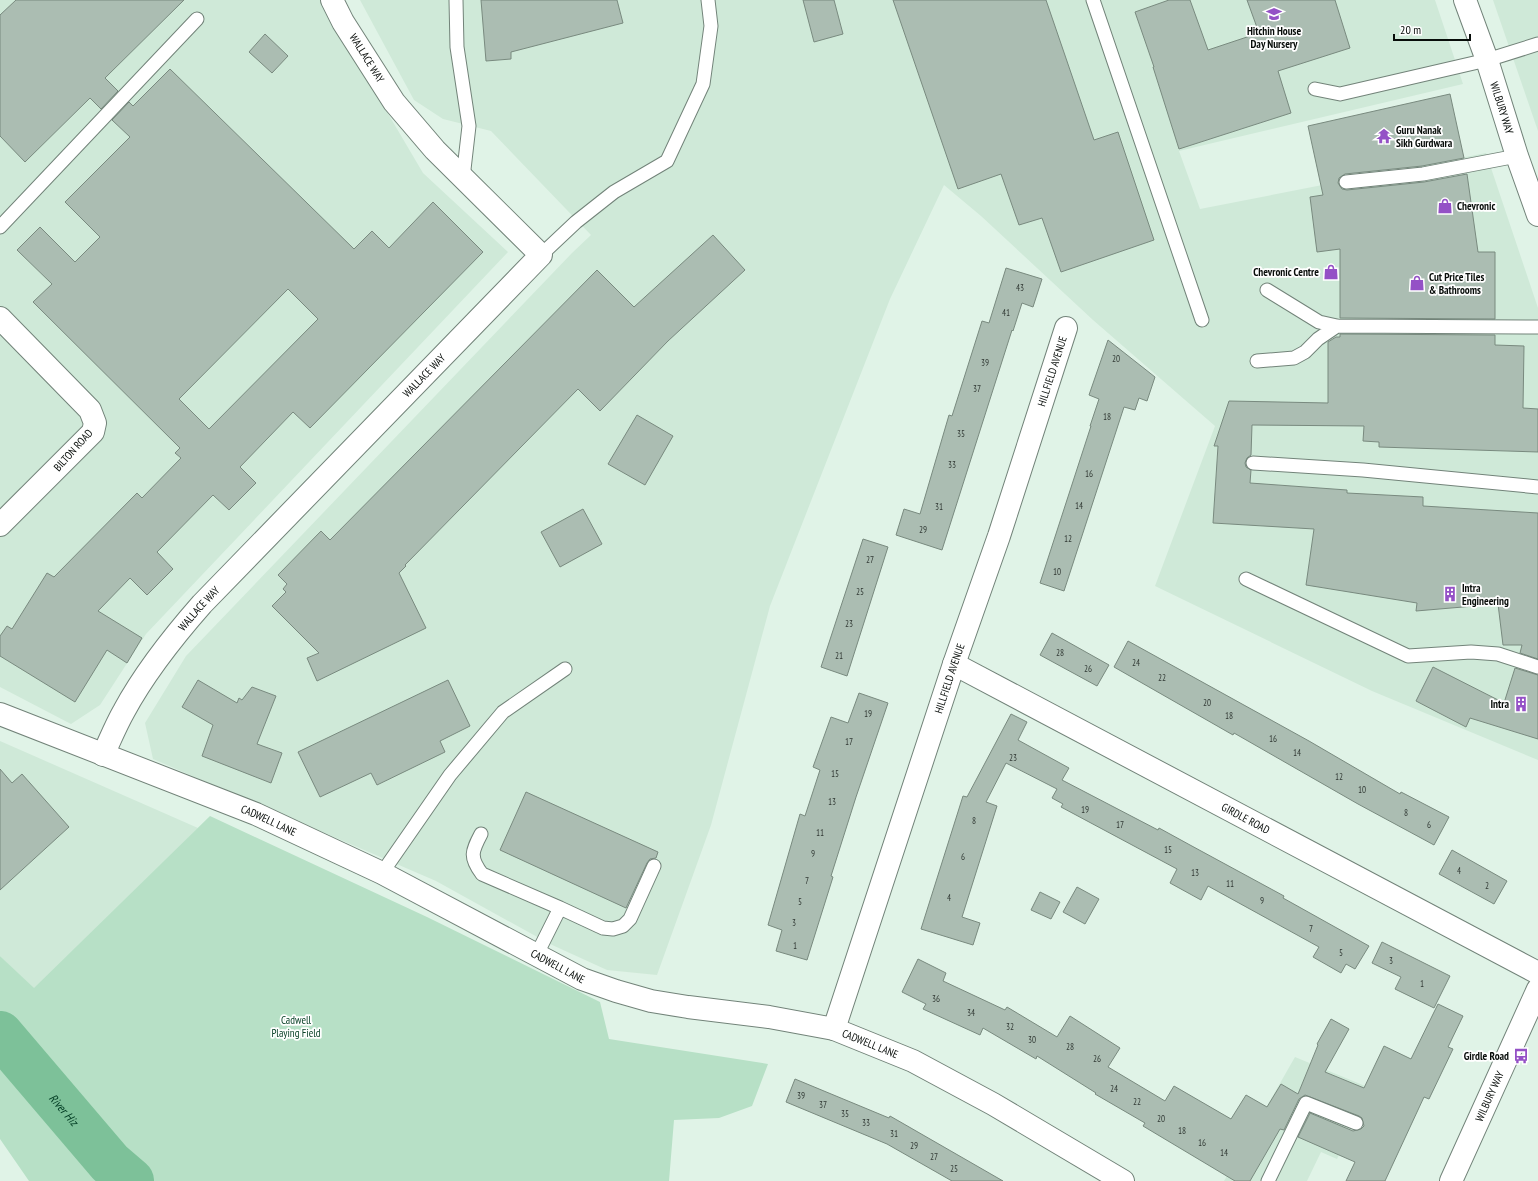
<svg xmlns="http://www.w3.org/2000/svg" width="1538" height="1181" font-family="'PT Sans Narrow',sans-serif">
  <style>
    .built { fill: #cfe9d8 }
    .green { fill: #b7e0c6 }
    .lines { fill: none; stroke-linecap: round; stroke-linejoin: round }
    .river { stroke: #7dc199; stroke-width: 46 }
    .building { fill: #abbdb2; stroke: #798a7f; fill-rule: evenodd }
    .lane-casing { stroke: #728379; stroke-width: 15 }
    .street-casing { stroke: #728379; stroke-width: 24 }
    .secondary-casing { stroke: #728379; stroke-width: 24 }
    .lane { stroke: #fff; stroke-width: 13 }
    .street { stroke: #fff; stroke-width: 22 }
    .secondary { stroke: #fff; stroke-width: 22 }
    .labels { text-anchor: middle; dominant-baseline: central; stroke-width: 3.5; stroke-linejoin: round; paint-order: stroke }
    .number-label { font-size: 9px; fill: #313934 }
    .poi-label { font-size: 11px; font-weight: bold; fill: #080d0a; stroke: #fff; text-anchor: start }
    .street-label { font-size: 11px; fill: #080d0a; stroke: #fff }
    .park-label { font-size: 11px; fill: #0b4329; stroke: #fff }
    .water-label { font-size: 12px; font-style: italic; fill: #013b22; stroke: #fff }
  </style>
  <rect width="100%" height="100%" fill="#e0f3e7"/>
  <!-- built -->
  <path class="built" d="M 0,0 L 321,0 L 423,173 L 508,252 L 146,634 L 100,705 L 71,724 L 0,687 Z
    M 360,0 L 1435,0 L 1463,84 L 1179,151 L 1200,209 L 1486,153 L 1538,308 L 1538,760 L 1372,691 L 1155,586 L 1215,426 L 1093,320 L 981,216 L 944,185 L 890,299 L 770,606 L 711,825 L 657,975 L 607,970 L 550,944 L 436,881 L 153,759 L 145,723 L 186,656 L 572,253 L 591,235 L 491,131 L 443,119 L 414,100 Z
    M 1493,0 L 1538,0 L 1538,131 Z
    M 0,741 L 198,828 L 34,989 L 0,956 Z
    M 1295,1057 L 1370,1088 L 1337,1159 L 1321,1152 L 1307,1181 L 1224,1181 Z"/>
  <!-- green -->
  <path class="green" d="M 210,816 L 427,917 L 600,1002 L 609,1039 L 768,1064 L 752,1106 L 719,1118 L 674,1120 L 669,1181 L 29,1181 L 0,1139 L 0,956 L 34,988 Z"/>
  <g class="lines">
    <!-- river -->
    <path class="river" id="s1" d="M 0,1034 L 110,1163 L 131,1181"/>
  </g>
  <!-- building -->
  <path class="building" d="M 16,0 L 184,0 L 105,78 L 118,91 L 101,109 L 90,98 L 25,162 L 0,136 L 0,15 Z
    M 481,0 L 617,0 L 623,23 L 511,52 L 511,59 L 486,61 Z
    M 803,0 L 834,0 L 843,34 L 814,42 Z
    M 893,0 L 1046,0 L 1094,140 L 1118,132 L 1154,240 L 1061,272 L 1042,218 L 1019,225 L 1001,174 L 958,189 Z
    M 1169,0 L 1190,0 L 1208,50 L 1259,33 L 1247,0 L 1335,0 L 1350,48 L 1278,71 L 1291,113 L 1179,149 L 1153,67 L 1154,67 L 1135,12 Z
    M 265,34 L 288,56 L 272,73 L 249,52 Z
    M 170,69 L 354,249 L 372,231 L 389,248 L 433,202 L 483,252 L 310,428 L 293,412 L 240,467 L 256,483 L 229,510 L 213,495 L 157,552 L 173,569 L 147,595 L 130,578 L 98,611 L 142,638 L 127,663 L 107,650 L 75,702 L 0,656 L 0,636 L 7,626 L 12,629 L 47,573 L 54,577 L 137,493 L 142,498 L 181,458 L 175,453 L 180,448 L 33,302 L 52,284 L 17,250 L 40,227 L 75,262 L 100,237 L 65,202 L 130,137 L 112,120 L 129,102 L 133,106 ZM 288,289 L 318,319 L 209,429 L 179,399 Z
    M 1450,94 L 1464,158 L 1422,166 L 1345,174 L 1339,178 L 1338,183 L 1342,189 L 1347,190 L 1424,182 L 1467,174 L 1478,252 L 1495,252 L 1495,319 L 1340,318 L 1340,249 L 1317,252 L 1310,197 L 1323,195 L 1308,126 Z
    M 713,235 L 745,270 L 668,341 L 600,411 L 578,389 L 405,565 L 406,566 L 399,573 L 426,628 L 317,681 L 307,658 L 319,653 L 272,606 L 286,592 L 283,589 L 287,584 L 278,575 L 321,531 L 330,540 L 597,270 L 634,307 Z
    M 1006,268 L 1042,279 L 1033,307 L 1022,303 L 1013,331 L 1012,330 L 942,550 L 896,535 L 904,509 L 920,514 L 949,415 L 952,416 L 982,321 L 989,323 Z
    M 1340,334 L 1495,335 L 1495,345 L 1524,346 L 1523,408 L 1538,409 L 1538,452 L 1379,447 L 1379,442 L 1363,441 L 1364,426 L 1252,425 L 1251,455 L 1247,458 L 1245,463 L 1246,467 L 1251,470 L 1250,483 L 1347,490 L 1347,493 L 1423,497 L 1423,506 L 1538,513 L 1538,659 L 1520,653 L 1522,645 L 1503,645 L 1498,604 L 1416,611 L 1417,603 L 1306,585 L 1314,529 L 1213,523 L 1218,446 L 1214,446 L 1229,401 L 1328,403 L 1328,342 L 1336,337 L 1340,337 Z
    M 1108,340 L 1155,377 L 1147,401 L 1139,398 L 1135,410 L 1124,407 L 1064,591 L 1040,583 L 1091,426 L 1090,426 L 1099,399 L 1089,395 Z
    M 637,415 L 673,436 L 645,485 L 608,464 Z
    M 583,509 L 602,544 L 560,567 L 541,532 Z
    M 863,539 L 888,547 L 847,676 L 821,667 Z
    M 1052,633 L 1109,665 L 1097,686 L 1040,655 Z
    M 1128,641 L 1309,741 L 1400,794 L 1401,792 L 1449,817 L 1434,845 L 1358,804 L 1234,733 L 1233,735 L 1114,667 Z
    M 1433,667 L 1504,703 L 1515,668 L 1538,675 L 1538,739 L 1470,718 L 1466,727 L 1416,701 Z
    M 198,680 L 237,703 L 239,698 L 242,700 L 252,687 L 276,696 L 257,744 L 282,753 L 271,783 L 202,756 L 213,725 L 182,707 Z
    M 448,680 L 470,726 L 440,741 L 445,752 L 377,785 L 371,773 L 320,797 L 298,752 Z
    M 859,693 L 888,703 L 856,797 L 831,876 L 833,877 L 807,960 L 776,951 L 782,930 L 768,925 L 800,814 L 805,816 L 820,770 L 813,767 L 831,717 L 848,723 Z
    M 1011,714 L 1027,722 L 1018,740 L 1069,768 L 1062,780 L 1158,830 L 1159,828 L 1190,845 L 1284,896 L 1283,898 L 1369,946 L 1355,969 L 1346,964 L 1341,973 L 1313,957 L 1319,947 L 1208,886 L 1201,900 L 1170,883 L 1177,869 L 1061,807 L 1063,804 L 1052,798 L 1057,789 L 1006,763 L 986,802 L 997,806 L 962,917 L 980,923 L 973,945 L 921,929 L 963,796 L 967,797 Z
    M 0,769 L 12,783 L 22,774 L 69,827 L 0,890 Z
    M 526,792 L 658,852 L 656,858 L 650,859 L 647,863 L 626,908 L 500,850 Z
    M 1452,850 L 1507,881 L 1494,904 L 1439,874 Z
    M 1077,887 L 1099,899 L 1085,924 L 1063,912 Z
    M 1040,892 L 1060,902 L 1051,919 L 1031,910 Z
    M 1382,942 L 1450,976 L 1434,1008 L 1395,989 L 1401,977 L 1372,963 Z
    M 918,959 L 946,973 L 943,981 L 1005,1010 L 1007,1007 L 1057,1037 L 1070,1016 L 1120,1048 L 1108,1067 L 1165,1101 L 1174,1086 L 1231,1119 L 1246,1095 L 1267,1107 L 1281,1084 L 1298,1094 L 1318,1045 L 1317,1044 L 1331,1019 L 1349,1029 L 1325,1072 L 1364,1088 L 1384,1046 L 1411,1059 L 1438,1004 L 1463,1016 L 1448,1047 L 1453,1049 L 1429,1099 L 1424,1097 L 1385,1181 L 1346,1181 L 1355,1162 L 1298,1137 L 1310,1113 L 1353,1131 L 1361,1129 L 1364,1126 L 1362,1118 L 1359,1116 L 1305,1095 L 1299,1099 L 1284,1130 L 1280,1129 L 1250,1181 L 1235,1181 L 1143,1126 L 1145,1123 L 1095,1094 L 1096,1093 L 1037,1056 L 1036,1059 L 983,1028 L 980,1035 L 923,1009 L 926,1004 L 902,992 Z
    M 795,1079 L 889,1118 L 890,1116 L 1003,1181 L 952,1181 L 887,1144 L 786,1102 Z"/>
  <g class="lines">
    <!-- lane casing -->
    <g class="lane-casing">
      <path id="lane" d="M 456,0 L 457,47 L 469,126 L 463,178
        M 1093,0 L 1202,320
        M 1315,89 L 1340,94 L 1487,60 L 1538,44
        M 1346,182 L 1423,174 L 1517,156
        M 0,227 L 197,19
        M 541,255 L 576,222 L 614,192 L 667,161 L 703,84 L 711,26 L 708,0
        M 1267,290 L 1319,322 L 1337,326 L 1538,327
        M 1257,361 L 1294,358 L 1305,352 L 1318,339 L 1337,326
        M 1253,463 L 1363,470 L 1538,487
        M 1246,579 L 1408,656 L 1471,652 L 1498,654 L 1538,667
        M 481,834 C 472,851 469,857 482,874 L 560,908 L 536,956
        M 382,873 L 450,775 L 503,712 L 565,669
        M 560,908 L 603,928 L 613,929 L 623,926 L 630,919 L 654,866
        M 1268,1181 L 1306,1103 L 1356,1123"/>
    </g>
    <!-- street casing -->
    <g class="street-casing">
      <g id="street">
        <path d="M 0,318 L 90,410 L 95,423 L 93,432 L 0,525"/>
        <path id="s2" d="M 954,664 L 1538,973"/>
        <path id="s3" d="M 0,714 L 256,814 L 382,873 L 582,979 L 616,991 L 651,1001 L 688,1007 L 769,1017 L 834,1029 L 913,1061 L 993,1104 L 1123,1181"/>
        <path id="s4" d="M 103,755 C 110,740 116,725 124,711 C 145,672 173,637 202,604 L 541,255 L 435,150 L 394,102 L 343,22 L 332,0"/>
        <path id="s5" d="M 834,1029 L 954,664 L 999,536 L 1066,328"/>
      </g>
    </g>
    <!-- secondary casing -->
    <g class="secondary-casing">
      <g id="secondary">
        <path id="s6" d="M 1465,0 L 1487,60 L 1517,156 L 1538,215"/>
        <path id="s7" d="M 1451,1181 L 1538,989"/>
      </g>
    </g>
    <!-- lane -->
    <use href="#lane" class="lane"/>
    <!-- street -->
    <use href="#street" class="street"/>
    <!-- secondary -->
    <use href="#secondary" class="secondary"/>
  </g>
  <!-- icons -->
  <defs>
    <g id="school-bare" transform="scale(1.2)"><path d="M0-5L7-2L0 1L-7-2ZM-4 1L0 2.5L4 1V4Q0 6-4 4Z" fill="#9451c6" stroke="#fff" stroke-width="2.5" paint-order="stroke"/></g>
    <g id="temple-bare" transform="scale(1.2)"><path d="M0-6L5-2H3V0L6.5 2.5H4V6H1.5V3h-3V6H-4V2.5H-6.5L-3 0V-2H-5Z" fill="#9451c6" stroke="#fff" stroke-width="2.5" paint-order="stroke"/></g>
    <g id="shop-bare" transform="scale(1.2)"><path d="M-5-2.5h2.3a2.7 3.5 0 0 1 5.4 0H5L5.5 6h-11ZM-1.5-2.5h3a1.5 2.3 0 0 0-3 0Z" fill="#9451c6" stroke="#fff" stroke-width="2.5" paint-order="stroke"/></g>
    <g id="building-bare" transform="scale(1.2)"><path d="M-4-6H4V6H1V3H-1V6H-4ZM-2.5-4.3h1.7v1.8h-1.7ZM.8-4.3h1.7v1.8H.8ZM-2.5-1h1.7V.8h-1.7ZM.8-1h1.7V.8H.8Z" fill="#9451c6" stroke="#fff" stroke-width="2.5" paint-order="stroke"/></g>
    <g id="bus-bare" transform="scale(1.2)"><path d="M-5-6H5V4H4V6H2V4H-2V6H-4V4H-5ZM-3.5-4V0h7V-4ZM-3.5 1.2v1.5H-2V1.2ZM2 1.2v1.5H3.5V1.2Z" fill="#9451c6" stroke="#fff" stroke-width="2.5" paint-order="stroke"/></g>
  </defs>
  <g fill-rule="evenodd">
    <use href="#school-bare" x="1274" y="14"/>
    <use href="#temple-bare" x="1384" y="136"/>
    <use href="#shop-bare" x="1445" y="206"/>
    <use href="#shop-bare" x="1331" y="272"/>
    <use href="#shop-bare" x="1417" y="283"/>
    <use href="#building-bare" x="1450" y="594"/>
    <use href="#building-bare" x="1521" y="704"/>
    <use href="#bus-bare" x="1521" y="1056"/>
  </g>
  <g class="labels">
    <!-- number labels -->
    <g class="number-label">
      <text x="1020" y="287">43</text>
      <text x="1006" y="312">41</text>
      <text x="1116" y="358">20</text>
      <text x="985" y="362">39</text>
      <text x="977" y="388">37</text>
      <text x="1107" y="416">18</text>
      <text x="961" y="433">35</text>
      <text x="952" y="464">33</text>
      <text x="1089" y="473">16</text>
      <text x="1079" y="505">14</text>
      <text x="939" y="506">31</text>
      <text x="923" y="529">29</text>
      <text x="1068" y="538">12</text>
      <text x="870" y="559">27</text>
      <text x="1057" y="571">10</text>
      <text x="860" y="591">25</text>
      <text x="849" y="623">23</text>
      <text x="1060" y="652">28</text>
      <text x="839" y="655">21</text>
      <text x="1136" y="662">24</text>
      <text x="1088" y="668">26</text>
      <text x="1162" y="677">22</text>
      <text x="1207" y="702">20</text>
      <text x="868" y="713">19</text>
      <text x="1229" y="715">18</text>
      <text x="1273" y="738">16</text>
      <text x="849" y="741">17</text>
      <text x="1297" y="752">14</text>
      <text x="1013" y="757">23</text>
      <text x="835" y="773">15</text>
      <text x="1339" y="776">12</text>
      <text x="1362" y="789">10</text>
      <text x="832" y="801">13</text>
      <text x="1085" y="809">19</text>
      <text x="1406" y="812">8</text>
      <text x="974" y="820">8</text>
      <text x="1120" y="824">17</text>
      <text x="1429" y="824">6</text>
      <text x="820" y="832">11</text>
      <text x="1168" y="849">15</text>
      <text x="813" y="853">9</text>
      <text x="963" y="856">6</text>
      <text x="1459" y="870">4</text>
      <text x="1195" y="872">13</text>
      <text x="807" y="880">7</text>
      <text x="1230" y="883">11</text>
      <text x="1487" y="885">2</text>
      <text x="949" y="897">4</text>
      <text x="1262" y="900">9</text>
      <text x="800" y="901">5</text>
      <text x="794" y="922">3</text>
      <text x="1311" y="928">7</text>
      <text x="795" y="945">1</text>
      <text x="1341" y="952">5</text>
      <text x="1391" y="960">3</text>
      <text x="1422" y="983">1</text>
      <text x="936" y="998">36</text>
      <text x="971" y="1012">34</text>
      <text x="1010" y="1026">32</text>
      <text x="1032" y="1039">30</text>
      <text x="1070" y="1046">28</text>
      <text x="1097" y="1058">26</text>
      <text x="1114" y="1088">24</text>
      <text x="801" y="1095">39</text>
      <text x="1137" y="1101">22</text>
      <text x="823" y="1104">37</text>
      <text x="845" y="1113">35</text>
      <text x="1161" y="1118">20</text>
      <text x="866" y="1122">33</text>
      <text x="1182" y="1130">18</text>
      <text x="894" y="1133">31</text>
      <text x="1202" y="1142">16</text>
      <text x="914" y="1145">29</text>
      <text x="1224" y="1152">14</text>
      <text x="934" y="1156">27</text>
      <text x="954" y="1168">25</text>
    </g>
    <!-- poi labels -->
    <g class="poi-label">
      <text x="1274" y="31" text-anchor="middle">Hitchin House<tspan x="1274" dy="13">Day Nursery</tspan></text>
      <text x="1396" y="130">Guru Nanak<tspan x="1396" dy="13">Sikh Gurdwara</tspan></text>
      <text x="1457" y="206">Chevronic</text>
      <text x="1319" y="272" text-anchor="end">Chevronic Centre</text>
      <text x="1429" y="277">Cut Price Tiles<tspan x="1429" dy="13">&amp; Bathrooms</tspan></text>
      <text x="1462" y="588">Intra<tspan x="1462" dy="13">Engineering</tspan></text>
      <text x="1509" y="704" text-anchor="end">Intra</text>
      <text x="1509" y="1056" text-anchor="end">Girdle Road</text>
    </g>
    <!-- street labels -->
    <g class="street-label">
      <text transform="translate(367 58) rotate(58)">WALLACE WAY</text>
      <text stroke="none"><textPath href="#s6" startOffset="114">WILBURY WAY</textPath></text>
      <text stroke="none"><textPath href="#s5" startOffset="693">HILLFIELD AVENUE</textPath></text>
      <text stroke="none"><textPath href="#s4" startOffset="500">WALLACE WAY</textPath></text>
      <text transform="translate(73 450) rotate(-48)">BILTON ROAD</text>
      <text stroke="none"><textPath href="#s4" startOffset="176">WALLACE WAY</textPath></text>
      <text stroke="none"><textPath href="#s5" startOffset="369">HILLFIELD AVENUE</textPath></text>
      <text stroke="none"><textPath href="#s2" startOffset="330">GIRDLE ROAD</textPath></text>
      <text stroke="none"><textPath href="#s3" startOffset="289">CADWELL LANE</textPath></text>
      <text stroke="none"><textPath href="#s3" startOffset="613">CADWELL LANE</textPath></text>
      <text stroke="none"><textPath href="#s3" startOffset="937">CADWELL LANE</textPath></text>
      <text stroke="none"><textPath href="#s7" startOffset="93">WILBURY WAY</textPath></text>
    </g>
    <!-- park labels -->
    <g class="park-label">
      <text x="296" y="1020">Cadwell<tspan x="296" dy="13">Playing Field</tspan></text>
    </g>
    <!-- water labels -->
    <g class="water-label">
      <text stroke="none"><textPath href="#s1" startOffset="99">River Hiz</textPath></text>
    </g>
  </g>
  <!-- scale -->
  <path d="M1394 34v6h76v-6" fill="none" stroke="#080d0a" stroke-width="2"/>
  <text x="1400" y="34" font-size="12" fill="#080d0a" stroke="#ffffff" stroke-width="3" paint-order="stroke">20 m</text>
</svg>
